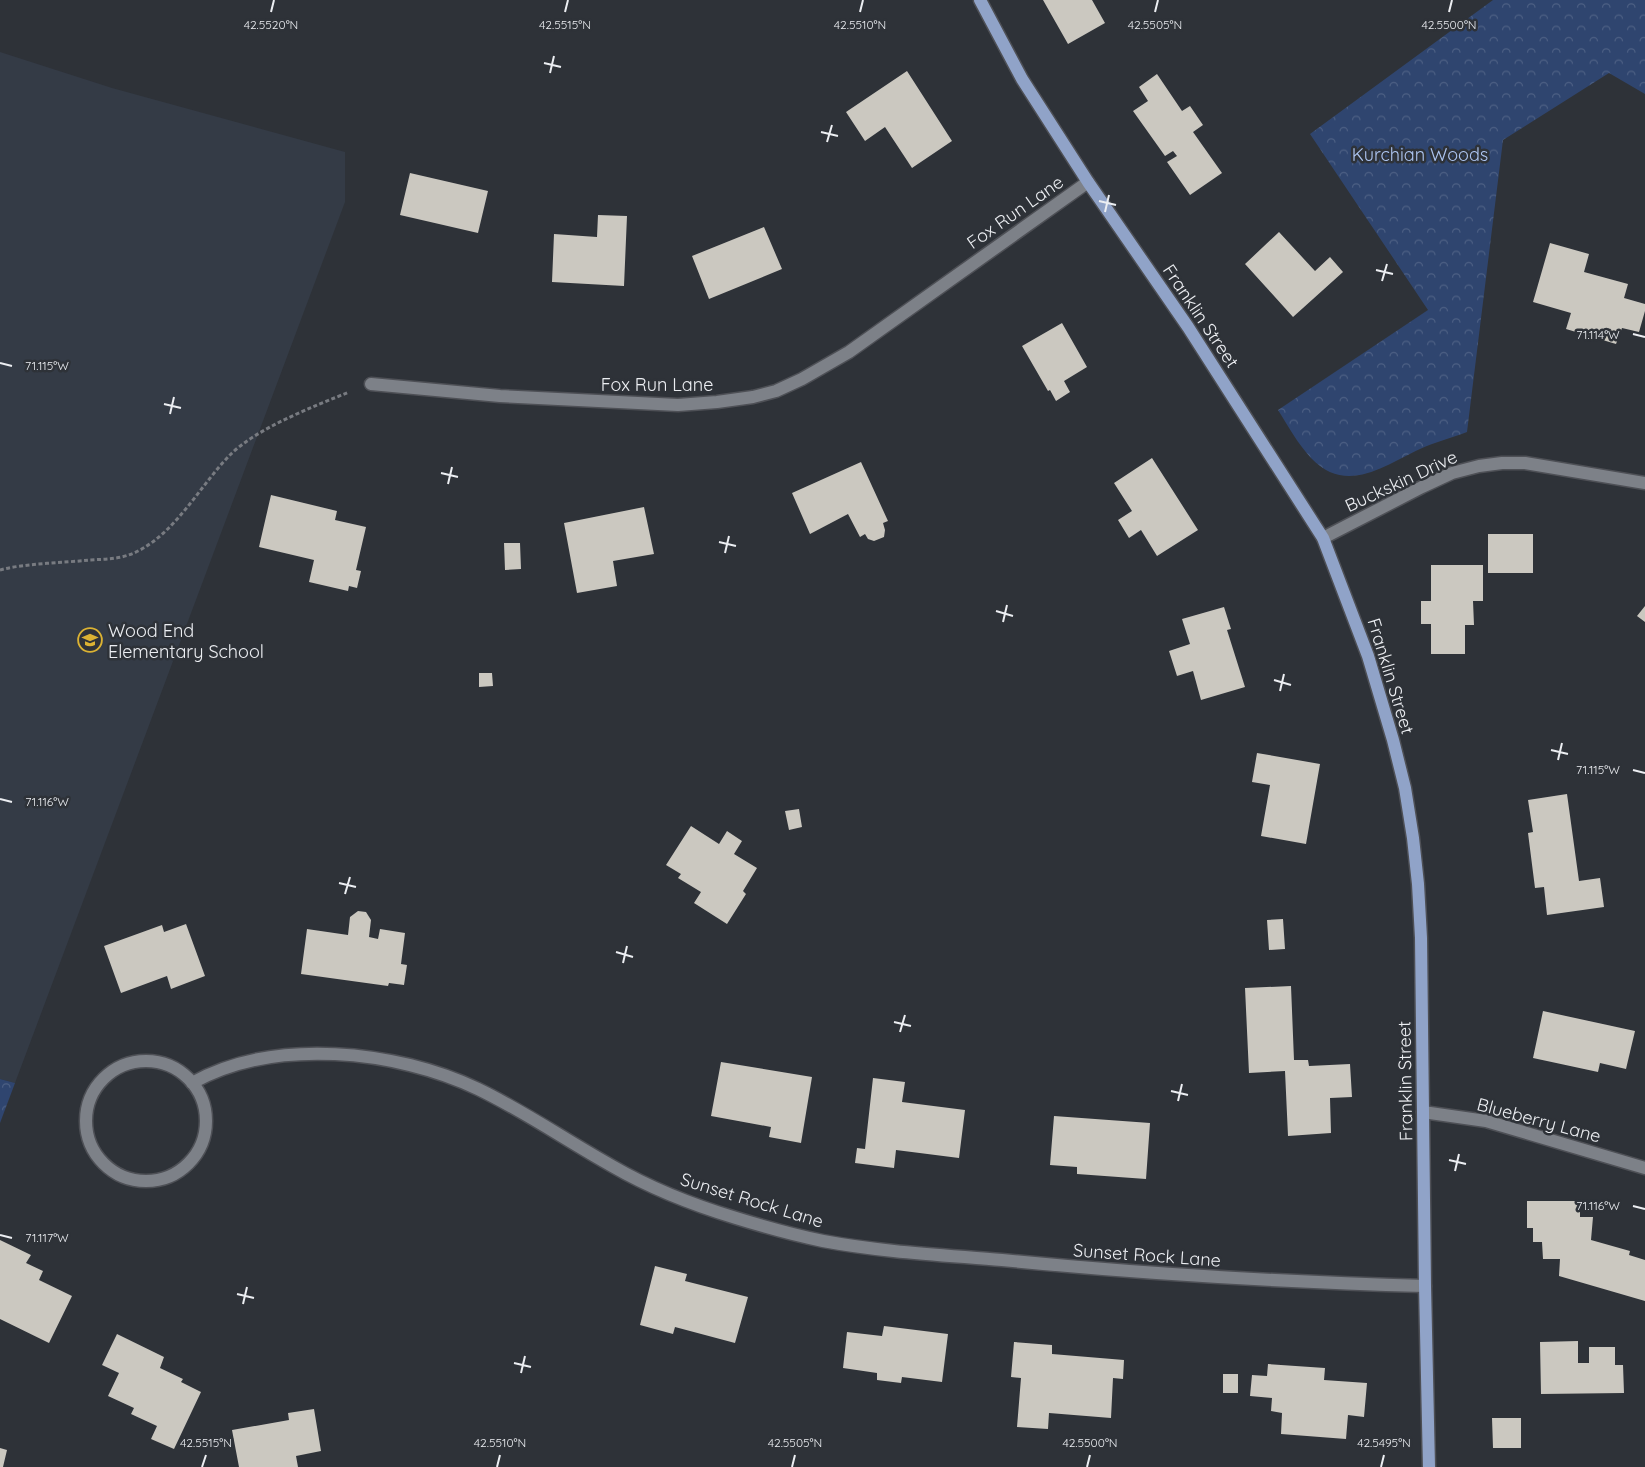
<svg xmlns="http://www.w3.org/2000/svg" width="1645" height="1467" font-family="Quicksand,sans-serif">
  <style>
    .built { fill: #343b46 }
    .forest { fill: url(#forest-crowns) }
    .building { fill: #cbc8c0 }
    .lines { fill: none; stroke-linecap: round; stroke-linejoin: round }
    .minor-casing { stroke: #4e5056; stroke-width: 15 }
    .major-casing { stroke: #4e5056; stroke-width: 15 }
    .path { stroke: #787b81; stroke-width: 3; stroke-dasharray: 4 2.5; stroke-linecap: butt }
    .minor { stroke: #7d8188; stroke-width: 12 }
    .major { stroke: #90a3c8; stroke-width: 12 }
    .ticks { fill: none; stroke: #eceef2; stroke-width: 2 }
    .labels { text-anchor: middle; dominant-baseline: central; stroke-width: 5; stroke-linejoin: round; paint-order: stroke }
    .park-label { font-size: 18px; fill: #aec6f2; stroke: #2e3238 }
    .street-label { font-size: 18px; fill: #eceef2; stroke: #2e3238 }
    .poi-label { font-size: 18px; fill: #eceef2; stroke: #2e3238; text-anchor: start }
    .ticks-label { font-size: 12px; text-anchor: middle; fill: #eceef2; stroke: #2e3238; stroke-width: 5; stroke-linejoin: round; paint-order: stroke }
  </style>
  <defs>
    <pattern id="forest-crowns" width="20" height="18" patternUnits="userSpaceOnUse" patternTransform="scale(1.25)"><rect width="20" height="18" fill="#2f456f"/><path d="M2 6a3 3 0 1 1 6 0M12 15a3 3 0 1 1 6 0" fill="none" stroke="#4d6084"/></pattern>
  </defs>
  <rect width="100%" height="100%" fill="#2e3238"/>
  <!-- built -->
  <path class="built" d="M 0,52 L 112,88 L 345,152 L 345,202 L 15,1083 L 0,1079 Z"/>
  <!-- forest -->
  <path class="forest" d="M 1493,0 L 1645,0 L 1645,94 L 1609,73 L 1503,140 L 1467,432 C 1451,438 1435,442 1420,449 C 1384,466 1346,495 1311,458 C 1298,444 1288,426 1278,410 L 1428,310 L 1310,134 Z
    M 0,1079 L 15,1083 L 0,1123 Z"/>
  <!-- building -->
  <path class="building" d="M 1043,0 L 1092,0 L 1105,23 L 1068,44 Z
    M 907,71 L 952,141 L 912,168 L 885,127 L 865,141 L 846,112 Z
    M 1157,74 L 1182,111 L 1190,106 L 1203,125 L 1193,132 L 1222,173 L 1190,195 L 1167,162 L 1177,156 L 1173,151 L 1165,156 L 1133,111 L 1148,101 L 1139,87 Z
    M 410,173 L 488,191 L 478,233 L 400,215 Z
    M 598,215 L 627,216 L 624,286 L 552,282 L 554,234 L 597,237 Z
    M 764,227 L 782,269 L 709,299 L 692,256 Z
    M 1279,232 L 1315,271 L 1330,257 L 1343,272 L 1293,317 L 1245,264 Z
    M 1550,243 L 1589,254 L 1584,272 L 1628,284 L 1624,298 L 1645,304 L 1645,311 L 1639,332 L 1622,328 L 1616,344 L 1566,329 L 1571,313 L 1533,302 Z
    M 1062,323 L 1087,367 L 1064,381 L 1070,392 L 1056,401 L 1050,390 L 1048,391 L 1022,346 Z
    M 1152,458 L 1198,530 L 1157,556 L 1141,530 L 1129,538 L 1118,520 L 1132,511 L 1114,483 Z
    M 861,462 L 888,521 L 883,523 L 885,530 L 884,537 L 874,541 L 868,539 L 865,534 L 860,537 L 848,514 L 810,534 L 792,493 Z
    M 271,495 L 337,511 L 335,520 L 366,527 L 356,570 L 361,571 L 357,588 L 349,586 L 348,591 L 309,582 L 314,560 L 259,547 Z
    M 644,507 L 654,554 L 613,561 L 617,586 L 577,593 L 564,523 Z
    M 1488,534 L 1533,534 L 1533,573 L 1488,573 Z
    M 504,543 L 520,543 L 521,569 L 505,570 Z
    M 1431,565 L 1483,565 L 1483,601 L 1473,601 L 1474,625 L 1465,625 L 1465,654 L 1431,654 L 1431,624 L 1421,624 L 1421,601 L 1431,601 Z
    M 1645,606 L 1645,622 L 1637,616 Z
    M 1224,607 L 1231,629 L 1227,630 L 1245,687 L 1201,700 L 1193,671 L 1177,676 L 1169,651 L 1190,644 L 1182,619 Z
    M 479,673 L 492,673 L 493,686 L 479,687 Z
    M 1257,753 L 1320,764 L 1306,844 L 1261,836 L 1270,785 L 1252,782 Z
    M 1567,794 L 1579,881 L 1600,878 L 1604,907 L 1547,915 L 1544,887 L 1535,888 L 1528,833 L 1533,832 L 1528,800 Z
    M 799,809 L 802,827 L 789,830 L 785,811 Z
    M 691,826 L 719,844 L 727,831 L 742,841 L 734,854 L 757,868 L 743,891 L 746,894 L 727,924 L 694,903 L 701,892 L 678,878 L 681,874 L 666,865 Z
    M 358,911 L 366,912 L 371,920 L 369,937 L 378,939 L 380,929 L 405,933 L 401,964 L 407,965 L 404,985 L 389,983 L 388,986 L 301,974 L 307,929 L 348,935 L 350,917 Z
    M 1283,919 L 1285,949 L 1269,950 L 1267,920 Z
    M 186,924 L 205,976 L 171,989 L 167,976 L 121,993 L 104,946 L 162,925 L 164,932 Z
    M 1291,986 L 1294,1060 L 1308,1060 L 1309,1066 L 1350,1064 L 1352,1097 L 1330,1098 L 1331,1133 L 1288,1136 L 1285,1071 L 1249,1073 L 1245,988 Z
    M 1543,1011 L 1635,1031 L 1626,1069 L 1600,1063 L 1598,1072 L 1533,1058 Z
    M 721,1062 L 812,1077 L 801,1143 L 769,1137 L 771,1127 L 711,1116 Z
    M 873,1078 L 905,1082 L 902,1102 L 965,1110 L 959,1158 L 896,1150 L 894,1168 L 855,1163 L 857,1148 L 865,1149 Z
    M 1054,1116 L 1150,1123 L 1146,1179 L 1077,1174 L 1077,1167 L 1050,1165 Z
    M 1527,1201 L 1580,1201 L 1580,1217 L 1593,1217 L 1591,1240 L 1630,1251 L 1629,1255 L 1645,1260 L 1645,1301 L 1559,1276 L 1560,1259 L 1543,1259 L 1542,1242 L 1533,1242 L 1533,1228 L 1527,1228 Z
    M 0,1240 L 31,1255 L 26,1263 L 43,1271 L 39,1280 L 72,1296 L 49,1343 L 0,1319 Z
    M 655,1266 L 687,1274 L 685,1281 L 748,1297 L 735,1343 L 675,1327 L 673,1334 L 640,1325 Z
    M 884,1326 L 948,1334 L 942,1382 L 902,1377 L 901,1383 L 877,1380 L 877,1373 L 843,1368 L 847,1332 L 882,1336 Z
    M 117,1334 L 164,1357 L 160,1368 L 183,1379 L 181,1382 L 201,1392 L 174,1449 L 151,1439 L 157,1426 L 131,1414 L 134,1408 L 108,1396 L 119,1373 L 102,1365 Z
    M 1578,1341 L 1578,1363 L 1589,1363 L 1589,1347 L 1615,1347 L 1615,1365 L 1623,1365 L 1624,1393 L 1541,1394 L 1540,1342 Z
    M 1014,1342 L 1052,1345 L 1052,1354 L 1124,1360 L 1123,1379 L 1113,1378 L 1111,1418 L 1049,1413 L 1048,1429 L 1017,1427 L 1021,1378 L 1011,1377 Z
    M 1268,1364 L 1325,1368 L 1324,1380 L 1367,1383 L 1364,1417 L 1348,1415 L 1346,1439 L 1281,1434 L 1282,1413 L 1271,1411 L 1272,1398 L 1250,1396 L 1252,1375 L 1267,1376 Z
    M 1223,1374 L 1238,1374 L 1238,1393 L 1223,1393 Z
    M 314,1409 L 321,1451 L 296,1456 L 298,1467 L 239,1467 L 232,1430 L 289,1420 L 288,1413 Z
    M 1492,1418 L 1521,1418 L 1521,1448 L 1493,1448 Z
    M 0,1448 L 7,1450 L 3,1467 L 0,1467 Z"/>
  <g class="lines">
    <!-- minor casing -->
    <g class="minor-casing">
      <path id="minor" d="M 371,384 L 500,396 L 678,405 L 717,402 L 753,397 L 776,391 L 802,379 L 849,352 L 1088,182
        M 1323,538 L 1422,487 L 1452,473 L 1479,466 L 1502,463 L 1525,463 L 1645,483
        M86 1121a60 60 0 1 1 120 0a60 60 0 1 1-120 0Z
        M 192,1083 C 274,1037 396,1050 478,1089 C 524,1111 567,1141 612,1166 C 650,1188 693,1205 736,1218 C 765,1227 794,1235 823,1241 C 882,1252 943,1255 1002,1260 C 1143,1274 1284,1282 1425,1286
        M 1423,1112 L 1486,1121 L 1645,1168"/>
    </g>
    <!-- major casing -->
    <g class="major-casing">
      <path id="major" d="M 980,0 L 1022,79 L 1088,182 L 1188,327 L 1323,538 L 1368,656 L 1393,740 L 1405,788 L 1413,838 L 1418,884 L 1421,938 L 1425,1286 L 1429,1467"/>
    </g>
    <!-- path -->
    <path class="path" d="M 0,570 C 27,563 62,563 90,560 C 107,559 123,559 138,551 C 176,532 200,486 229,456 C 256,428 313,407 349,392"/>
    <!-- minor -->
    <use href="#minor" class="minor"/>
    <!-- major -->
    <use href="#major" class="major"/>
  </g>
  <!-- ticks -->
  <path class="ticks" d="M 271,12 L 274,0M 565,12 L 568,0M 860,12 L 863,0M 1155,12 L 1158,0M 1449,12 L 1452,0M 544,63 L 561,67M 550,73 L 554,56M 821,132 L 838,136M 827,142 L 832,125M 1099,201 L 1116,205M 1105,212 L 1109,195M 1376,270 L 1393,274M 1382,281 L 1387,264M 1633,334 L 1645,337M 0,363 L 12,366M 164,404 L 181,408M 170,414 L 174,397M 441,473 L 458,477M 448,484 L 452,467M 719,542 L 736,546M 725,553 L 729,536M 996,611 L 1013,616M 1003,622 L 1007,605M 1274,680 L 1291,685M 1280,691 L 1284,674M 1551,750 L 1568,754M 1558,760 L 1562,743M 1633,770 L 1645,773M 0,799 L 12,802M 339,883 L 356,887M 345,894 L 350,877M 616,952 L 633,957M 623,963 L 627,946M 894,1022 L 911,1026M 900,1032 L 905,1015M 1171,1091 L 1188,1095M 1178,1101 L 1182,1084M 1449,1160 L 1466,1164M 1455,1171 L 1459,1154M 1633,1206 L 1645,1209M 0,1235 L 12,1238M 237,1294 L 254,1298M 243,1304 L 247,1287M 514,1363 L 531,1367M 521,1373 L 525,1356M 202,1467 L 206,1455M 497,1467 L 500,1455M 792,1467 L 795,1455M 1087,1467 L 1090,1455M 1381,1467 L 1384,1455"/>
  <!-- icons -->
  <defs>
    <g id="school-ring" transform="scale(1.25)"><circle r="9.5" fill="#2e3238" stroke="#dbb233" stroke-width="1.5"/><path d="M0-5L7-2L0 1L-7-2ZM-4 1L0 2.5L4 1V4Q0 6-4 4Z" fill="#dbb233"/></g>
  </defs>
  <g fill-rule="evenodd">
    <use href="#school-ring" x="90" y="640"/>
  </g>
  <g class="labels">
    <!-- park labels -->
    <g class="park-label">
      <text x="1420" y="154">Kurchian Woods</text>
    </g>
    <!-- street labels -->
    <g class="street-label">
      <text transform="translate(1015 212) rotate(-35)">Fox Run Lane</text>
      <text transform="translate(1201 316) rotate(56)">Franklin Street</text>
      <text x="657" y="384">Fox Run Lane</text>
      <text transform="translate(1401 481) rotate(-25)">Buckskin Drive</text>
      <text transform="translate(1391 676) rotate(73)">Franklin Street</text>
      <text transform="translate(1405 1081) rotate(-91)">Franklin Street</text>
      <text transform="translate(1539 1120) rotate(15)">Blueberry Lane</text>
      <text transform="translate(752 1200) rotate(17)">Sunset Rock Lane</text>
      <text transform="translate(1147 1255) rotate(4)">Sunset Rock Lane</text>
    </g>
    <!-- poi labels -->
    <g class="poi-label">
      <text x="108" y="630">Wood End<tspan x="108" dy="21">Elementary School</tspan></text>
    </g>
  </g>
  <g class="ticks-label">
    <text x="271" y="29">42.5520°N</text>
    <text x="565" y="29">42.5515°N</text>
    <text x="860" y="29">42.5510°N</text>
    <text x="1155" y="29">42.5505°N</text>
    <text x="1449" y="29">42.5500°N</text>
    <text x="1598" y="339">71.114°W</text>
    <text x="47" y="370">71.115°W</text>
    <text x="1598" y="774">71.115°W</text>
    <text x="47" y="806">71.116°W</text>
    <text x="1598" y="1210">71.116°W</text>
    <text x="47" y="1242">71.117°W</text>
    <text x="206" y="1447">42.5515°N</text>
    <text x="500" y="1447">42.5510°N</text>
    <text x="795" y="1447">42.5505°N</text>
    <text x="1090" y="1447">42.5500°N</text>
    <text x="1384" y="1447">42.5495°N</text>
  </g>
</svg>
